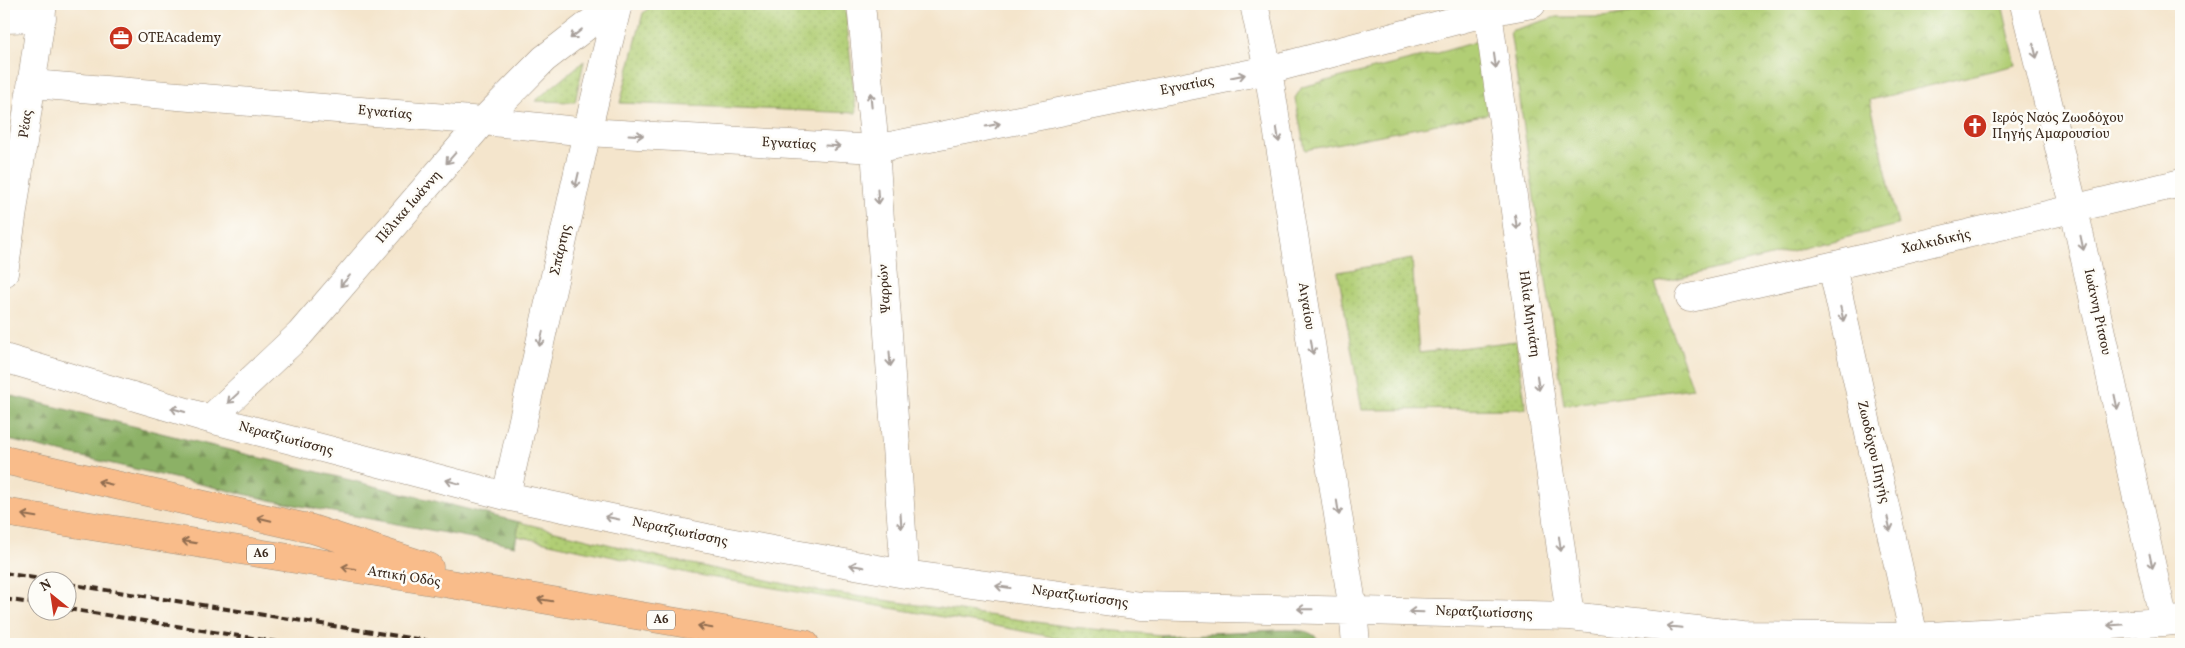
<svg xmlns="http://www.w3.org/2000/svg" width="2185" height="648" font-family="Vollkorn,serif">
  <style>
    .grass { fill: url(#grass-dots); stroke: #767c4a }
    .forest { fill: url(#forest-firs); stroke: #646e42 }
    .park { fill: url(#park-crowns); stroke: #767c4a }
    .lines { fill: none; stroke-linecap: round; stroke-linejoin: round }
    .minor-casing { stroke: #988875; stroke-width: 29 }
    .highway-casing { stroke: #988875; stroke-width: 29 }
    .minor { stroke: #fff; stroke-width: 28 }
    .highway { stroke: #f9bc8a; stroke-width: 28 }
    .rail { stroke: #3b2a1e; stroke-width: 4; stroke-dasharray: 8 4; stroke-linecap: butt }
    .oneway { stroke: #a79f9a }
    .oneway2 { stroke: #906c4f }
    .labels { text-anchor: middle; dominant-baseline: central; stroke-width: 5; stroke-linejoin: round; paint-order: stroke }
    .shield { fill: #fdfcf7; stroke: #75695f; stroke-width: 1 }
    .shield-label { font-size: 12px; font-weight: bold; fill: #3b2a1e }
    .poi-label { font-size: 14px; fill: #3b2a1e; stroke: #fdfcf7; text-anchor: start }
    .street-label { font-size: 14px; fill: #3b2a1e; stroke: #fdfcf7 }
  </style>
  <defs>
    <pattern id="grass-dots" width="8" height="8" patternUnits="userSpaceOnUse" patternTransform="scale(1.25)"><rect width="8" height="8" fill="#b1ce75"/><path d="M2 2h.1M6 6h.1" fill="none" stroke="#99b165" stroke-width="1.8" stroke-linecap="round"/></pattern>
    <pattern id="forest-firs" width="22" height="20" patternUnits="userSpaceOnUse" patternTransform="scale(1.25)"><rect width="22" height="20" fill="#8cb166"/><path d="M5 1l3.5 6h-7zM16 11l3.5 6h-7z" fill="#749053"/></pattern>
    <pattern id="park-crowns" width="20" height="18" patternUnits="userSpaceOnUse" patternTransform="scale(1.25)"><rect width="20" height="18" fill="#b1ce75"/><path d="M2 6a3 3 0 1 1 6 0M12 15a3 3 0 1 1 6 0" fill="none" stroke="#99b165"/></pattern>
  </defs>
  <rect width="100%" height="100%" fill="#fdfcf7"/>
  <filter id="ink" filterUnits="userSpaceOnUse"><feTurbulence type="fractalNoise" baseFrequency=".02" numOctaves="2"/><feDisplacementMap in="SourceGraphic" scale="10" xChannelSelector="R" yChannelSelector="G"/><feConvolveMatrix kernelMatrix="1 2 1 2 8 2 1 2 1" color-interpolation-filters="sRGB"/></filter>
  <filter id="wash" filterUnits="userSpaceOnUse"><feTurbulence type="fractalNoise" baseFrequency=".0096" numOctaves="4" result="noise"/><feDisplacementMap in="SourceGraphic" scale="20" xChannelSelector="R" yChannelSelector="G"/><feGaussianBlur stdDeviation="1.12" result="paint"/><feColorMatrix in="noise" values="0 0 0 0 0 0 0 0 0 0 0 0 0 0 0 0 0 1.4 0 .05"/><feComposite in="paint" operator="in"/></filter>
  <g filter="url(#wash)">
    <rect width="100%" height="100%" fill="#f4e5cc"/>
    <!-- grass -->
    <path class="grass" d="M 654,4 L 845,4 L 856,113 L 620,103 L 643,13 Z
      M 584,61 L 575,102 L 535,101 Z
      M 1412,259 L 1419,353 L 1516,341 L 1526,409 L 1362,410 L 1338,272 Z
      M 519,522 L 668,559 L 814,590 L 1071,627 L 1161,635 L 1160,644 L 1088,644 L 1001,627 L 692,574 L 517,536 Z"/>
    <!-- forest -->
    <path class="forest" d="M 4,394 L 519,522 L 515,546 L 274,501 L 4,439 Z
      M 1279,630 C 1296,630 1312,628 1322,644 L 1160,644 L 1161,635 Z"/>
    <!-- park -->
    <path class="park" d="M 1684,4 L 2002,4 L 2016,65 L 1870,100 L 1898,225 L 1655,284 L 1693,388 L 1564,405 L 1510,31 L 1556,17 L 1604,17 Z
      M 1478,41 L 1488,114 L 1305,150 L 1295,98 L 1302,87 L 1438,53 Z"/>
  </g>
  <g filter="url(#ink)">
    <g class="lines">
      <!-- minor casing -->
      <g class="minor-casing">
        <path id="minor" d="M 861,4 L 875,149 L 905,574
          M 1254,4 L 1268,70 L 1353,610 L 1356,644
          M 2024,4 L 2074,209 L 2164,622
          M 1488,12 L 1570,616
          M 4,19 L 42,18
          M 32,84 L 483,121 L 587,132 L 875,149 L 1268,70 L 1488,12 L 1532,4
          M 1832,266 L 1914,637
          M 4,273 L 43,4
          M 1690,298 L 1832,266 L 2181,183
          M 4,358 L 210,419 L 506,496 L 707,538 L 905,574 L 1141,606 L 1570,616 L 1743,635 L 1914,637 L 2164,622 L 2181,620
          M 210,419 L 300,334 L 483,121 L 544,59 L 615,4
          M 506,496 L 587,132 L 618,4"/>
      </g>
      <!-- highway casing -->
      <g class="highway-casing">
        <path id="highway" d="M 4,460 L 312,529 L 429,567
          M 4,512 L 518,595 L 805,644"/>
      </g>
      <!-- minor -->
      <use href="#minor" class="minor"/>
      <!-- highway -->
      <use href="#highway" class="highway"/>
      <!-- rail -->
      <path class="rail" d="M 4,573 L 47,580
        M 68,584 L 448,644
        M 4,599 L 38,604
        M 68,609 L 290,644"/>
    </g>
    <!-- one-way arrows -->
    <defs><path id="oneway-shaft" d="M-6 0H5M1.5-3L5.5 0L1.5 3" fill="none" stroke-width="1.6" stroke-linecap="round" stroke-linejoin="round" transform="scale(1.25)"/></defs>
    <g class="oneway">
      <use href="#oneway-shaft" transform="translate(576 34) rotate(142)"/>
      <use href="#oneway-shaft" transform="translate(2035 51) rotate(76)"/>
      <use href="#oneway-shaft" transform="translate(1495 61) rotate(82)"/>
      <use href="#oneway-shaft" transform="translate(1238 76) rotate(-11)"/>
      <use href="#oneway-shaft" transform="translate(871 100) rotate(-95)"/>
      <use href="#oneway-shaft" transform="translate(993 125) rotate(-11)"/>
      <use href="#oneway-shaft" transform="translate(636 135) rotate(3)"/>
      <use href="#oneway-shaft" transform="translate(1278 135) rotate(81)"/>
      <use href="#oneway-shaft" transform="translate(833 146) rotate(3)"/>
      <use href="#oneway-shaft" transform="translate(451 158) rotate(131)"/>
      <use href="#oneway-shaft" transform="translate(577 180) rotate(103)"/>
      <use href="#oneway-shaft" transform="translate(878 197) rotate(86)"/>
      <use href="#oneway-shaft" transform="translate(1516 222) rotate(82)"/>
      <use href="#oneway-shaft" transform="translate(2082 243) rotate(78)"/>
      <use href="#oneway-shaft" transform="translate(345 281) rotate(131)"/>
      <use href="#oneway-shaft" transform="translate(1842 314) rotate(77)"/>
      <use href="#oneway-shaft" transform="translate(541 339) rotate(103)"/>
      <use href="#oneway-shaft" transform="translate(1312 347) rotate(81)"/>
      <use href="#oneway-shaft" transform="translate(890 359) rotate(86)"/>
      <use href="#oneway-shaft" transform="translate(1538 383) rotate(82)"/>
      <use href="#oneway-shaft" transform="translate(233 398) rotate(137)"/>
      <use href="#oneway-shaft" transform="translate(2116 402) rotate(78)"/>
      <use href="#oneway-shaft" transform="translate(178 410) rotate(-164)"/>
      <use href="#oneway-shaft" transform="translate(453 482) rotate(-165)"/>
      <use href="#oneway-shaft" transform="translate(1338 508) rotate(81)"/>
      <use href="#oneway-shaft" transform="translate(612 518) rotate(-168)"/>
      <use href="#oneway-shaft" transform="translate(901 521) rotate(86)"/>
      <use href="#oneway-shaft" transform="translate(1889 524) rotate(77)"/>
      <use href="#oneway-shaft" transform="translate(1560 544) rotate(82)"/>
      <use href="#oneway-shaft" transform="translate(2151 561) rotate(78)"/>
      <use href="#oneway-shaft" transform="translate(857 566) rotate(-170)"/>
      <use href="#oneway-shaft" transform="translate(1003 587) rotate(-172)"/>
      <use href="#oneway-shaft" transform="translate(1305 609) rotate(-179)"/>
      <use href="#oneway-shaft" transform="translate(1416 612) rotate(-178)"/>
      <use href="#oneway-shaft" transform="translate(2115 625) rotate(176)"/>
      <use href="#oneway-shaft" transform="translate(1674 627) rotate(-174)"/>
    </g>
    <g class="oneway2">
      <use href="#oneway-shaft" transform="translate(105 483) rotate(-167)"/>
      <use href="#oneway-shaft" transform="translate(29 516) rotate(-171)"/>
      <use href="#oneway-shaft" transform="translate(264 519) rotate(-167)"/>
      <use href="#oneway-shaft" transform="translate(189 542) rotate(-171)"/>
      <use href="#oneway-shaft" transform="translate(349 568) rotate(-171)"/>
      <use href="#oneway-shaft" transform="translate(545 600) rotate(-170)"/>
      <use href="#oneway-shaft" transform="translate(705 627) rotate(-170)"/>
    </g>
  </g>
  <!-- icons -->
  <defs>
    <g id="office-disc" transform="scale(1.25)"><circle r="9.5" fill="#c8321e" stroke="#fdfcf7"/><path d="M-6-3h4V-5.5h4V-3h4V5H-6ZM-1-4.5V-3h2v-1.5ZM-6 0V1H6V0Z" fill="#fff"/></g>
    <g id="church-disc" transform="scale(1.25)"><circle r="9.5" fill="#c8321e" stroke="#fdfcf7"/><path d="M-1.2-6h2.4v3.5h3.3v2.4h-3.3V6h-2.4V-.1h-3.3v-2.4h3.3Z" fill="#fff"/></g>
  </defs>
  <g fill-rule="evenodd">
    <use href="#office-disc" x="121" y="38"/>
    <use href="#church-disc" x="1975" y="126"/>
  </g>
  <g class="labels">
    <!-- shield labels -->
    <g class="shield">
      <rect x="247" y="544.5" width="28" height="19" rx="4"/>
      <rect x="647" y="610.5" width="28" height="19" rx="4"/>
    </g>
    <g class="shield-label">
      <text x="261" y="554">Α6</text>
      <text x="661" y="620">Α6</text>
    </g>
    <!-- poi labels -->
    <g class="poi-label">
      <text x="138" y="38">OTEAcademy</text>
      <text x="1992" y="118">Ιερός Ναός Ζωοδόχου<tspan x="1992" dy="16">Πηγής Αμαρουσίου</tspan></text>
    </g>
    <!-- street labels -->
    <g class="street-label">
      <text transform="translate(1187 86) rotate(-11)">Εγνατίας</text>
      <text transform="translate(385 113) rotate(5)">Εγνατίας</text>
      <text transform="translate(26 124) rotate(-82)">Ρέας</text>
      <text transform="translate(789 144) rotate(3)">Εγνατίας</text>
      <text transform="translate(409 207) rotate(-49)">Πέλικα Ιωάννη</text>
      <text transform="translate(1936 242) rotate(-13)">Χαλκιδικής</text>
      <text transform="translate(561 250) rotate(-77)">Σπάρτης</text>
      <text transform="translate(885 289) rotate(-94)">Ψαρρών</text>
      <text transform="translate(1306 306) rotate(81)">Αιγαίου</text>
      <text transform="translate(2097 312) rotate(78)">Ιωάννη Ρίτσου</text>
      <text transform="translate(1529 314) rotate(82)">Ηλία Μηνιάτη</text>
      <text transform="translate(286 439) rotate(15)">Νερατζιωτίσσης</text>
      <text transform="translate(1873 452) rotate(77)">Ζωοδόχου Πηγής</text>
      <text transform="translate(680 532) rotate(12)">Νερατζιωτίσσης</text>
      <text transform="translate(404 577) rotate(9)">Αττική Οδός</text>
      <text transform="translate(1080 597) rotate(8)">Νερατζιωτίσσης</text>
      <text transform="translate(1484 613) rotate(2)">Νερατζιωτίσσης</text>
    </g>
  </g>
  <!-- margin -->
  <rect width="2185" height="648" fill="none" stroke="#fdfcf7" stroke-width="20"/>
  <!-- north arrow -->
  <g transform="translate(52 596) rotate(330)"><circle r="24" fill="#fdfcf7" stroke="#afa8a0"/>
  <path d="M0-4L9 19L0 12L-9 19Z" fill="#c8321e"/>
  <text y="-8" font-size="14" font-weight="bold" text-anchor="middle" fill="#3b2a1e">N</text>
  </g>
</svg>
